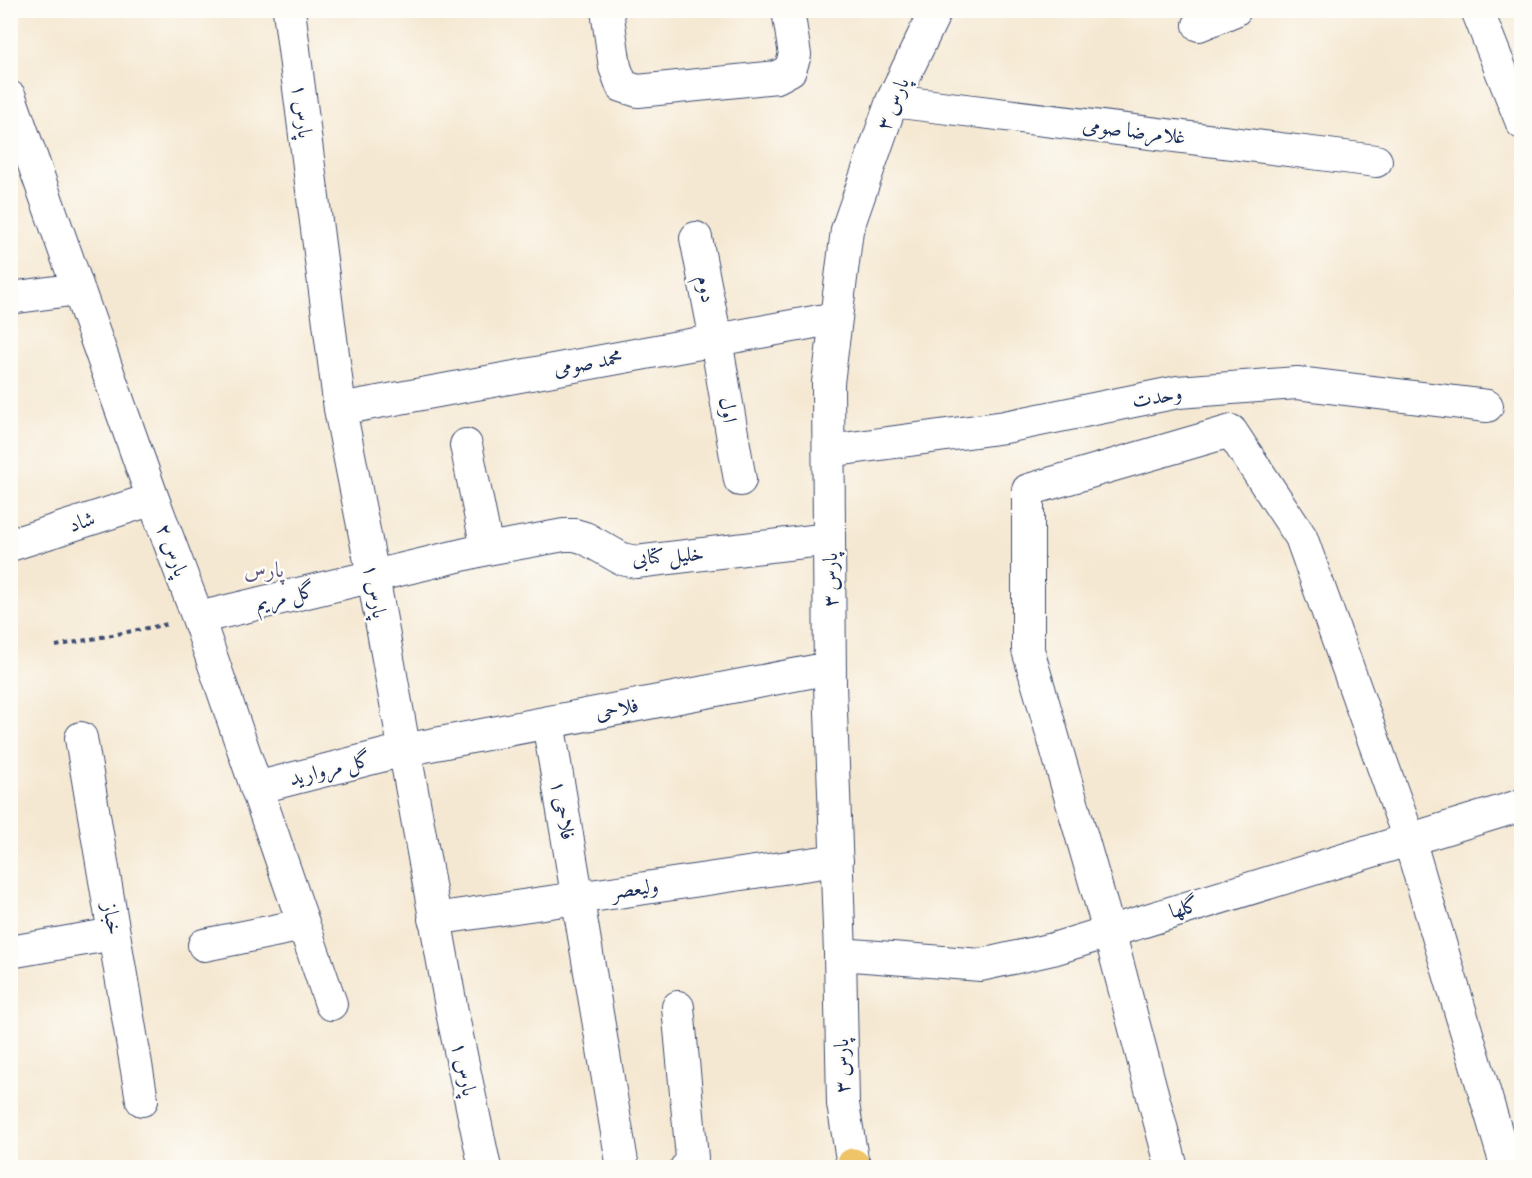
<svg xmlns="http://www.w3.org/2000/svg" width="1532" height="1178" font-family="'IM FELL Double Pica',Amiri,serif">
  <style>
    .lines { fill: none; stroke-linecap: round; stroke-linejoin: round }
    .minor-casing { stroke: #3c4b6f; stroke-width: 34 }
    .major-casing { stroke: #3c4b6f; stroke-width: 36 }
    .path { stroke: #3c4b6f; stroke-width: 4; stroke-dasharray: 4.5 4.5; stroke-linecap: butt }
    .minor { stroke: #fff; stroke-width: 32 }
    .major { stroke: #efc469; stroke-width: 33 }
    .labels { text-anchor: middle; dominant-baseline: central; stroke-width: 5; stroke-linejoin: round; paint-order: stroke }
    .street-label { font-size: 21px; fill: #1b2f5e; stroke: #fdfcf7 }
    .neighbourhood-label { font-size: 22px; fill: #615783; stroke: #fdfcf7 }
  </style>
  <rect width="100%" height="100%" fill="#fdfcf7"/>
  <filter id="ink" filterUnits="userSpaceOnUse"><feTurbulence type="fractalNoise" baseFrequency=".0167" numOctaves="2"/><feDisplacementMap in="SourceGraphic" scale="12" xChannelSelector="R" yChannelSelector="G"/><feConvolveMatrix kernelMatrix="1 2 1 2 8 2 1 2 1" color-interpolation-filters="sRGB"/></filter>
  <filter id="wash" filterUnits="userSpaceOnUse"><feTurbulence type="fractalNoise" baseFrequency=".008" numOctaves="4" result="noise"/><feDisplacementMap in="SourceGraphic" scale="24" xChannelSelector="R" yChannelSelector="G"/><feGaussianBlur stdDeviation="1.35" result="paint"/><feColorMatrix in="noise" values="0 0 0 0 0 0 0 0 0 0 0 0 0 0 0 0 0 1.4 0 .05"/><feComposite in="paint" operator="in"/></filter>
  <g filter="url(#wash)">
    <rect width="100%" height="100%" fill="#f5e8d2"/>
  </g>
  <g filter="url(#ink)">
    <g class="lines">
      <!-- minor casing -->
      <g class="minor-casing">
        <path id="minor" d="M 289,10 L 340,409 L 373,576 L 453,1017 L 485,1168
          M 607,10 L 615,67 L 622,86 L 638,91 L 777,77 L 790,70 L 795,55 L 788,10
          M 1477,10 L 1522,123
          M 1199,25 L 1235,10
          M 10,97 L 153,499 L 198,618 L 331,1004
          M 892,101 L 1376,161
          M 696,238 L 716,340 L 740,480
          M 10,298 L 78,289
          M 340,409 L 836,318
          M 466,445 L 487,549
          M 829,451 L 1005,427 L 1178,392 L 1297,383 L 1487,406
          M 10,545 L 153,499
          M 198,618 L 487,549 L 564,535 L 575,535 L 585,538 L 622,559 L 636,562 L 829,539
          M 548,722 L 623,1168
          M 81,738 L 142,1100
          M 256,788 L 404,750 L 830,668
          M 434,919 L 837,860
          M 204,945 L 303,925
          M 10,952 L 114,934
          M 840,954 L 981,965 L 1053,949 L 1522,805
          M 678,1007 L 692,1158 L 690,1165 L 686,1168
          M 853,1165 L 843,1104 L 840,954 L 830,685 L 828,383 L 847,230 L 892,101 L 936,10
          M 1172,1168 L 1109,931 L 1028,650 L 1028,490 L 1231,431 L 1301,537 L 1409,839 L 1507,1168"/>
      </g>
      <!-- major casing -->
      <g class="major-casing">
        <path id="major" d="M 853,1165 L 853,1168"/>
      </g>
      <!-- path -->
      <path class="path" d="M 56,646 L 168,624"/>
      <!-- minor -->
      <use href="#minor" class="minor"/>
      <!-- major -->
      <use href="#major" class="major"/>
    </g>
  </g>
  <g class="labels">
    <!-- street labels -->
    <g class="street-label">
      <text transform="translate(893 104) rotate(-68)">پارس ۳</text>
      <text transform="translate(302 111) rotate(83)">پارس ۱</text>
      <text transform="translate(1134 131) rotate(7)">غلامرضا صومی</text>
      <text transform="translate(706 289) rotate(79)">دوم</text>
      <text transform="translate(588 363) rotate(-10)">محمد صومی</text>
      <text transform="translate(1157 397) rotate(-10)">وحدت</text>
      <text transform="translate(728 410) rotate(81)">اول</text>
      <text transform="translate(82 522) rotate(-18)">شاد</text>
      <text transform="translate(172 550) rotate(69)">پارس ۲</text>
      <text transform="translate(668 556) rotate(-4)">خلیل کتابی</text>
      <text transform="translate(830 580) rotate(-90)">پارس ۳</text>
      <text transform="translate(375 591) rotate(80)">پارس ۱</text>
      <text transform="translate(285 597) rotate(-14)">گل مریم</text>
      <text transform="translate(617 709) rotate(-11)">فلاحی</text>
      <text transform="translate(330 769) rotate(-14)">گل مروارید</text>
      <text transform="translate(563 810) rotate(80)">فلاحی ۱</text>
      <text transform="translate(635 889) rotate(-8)">ولیعصر</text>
      <text transform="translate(1184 908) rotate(-17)">گلها</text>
      <text transform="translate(112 919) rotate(80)">خباز</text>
      <text transform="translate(842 1066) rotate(-91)">پارس ۳</text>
      <text transform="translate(464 1069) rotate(78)">پارس ۱</text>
    </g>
    <!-- neighbourhood labels -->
    <g class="neighbourhood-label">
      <text x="264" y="570">پارس</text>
    </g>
  </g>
  <!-- margin -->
  <rect width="1532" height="1178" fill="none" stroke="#fdfcf7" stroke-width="36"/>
</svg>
